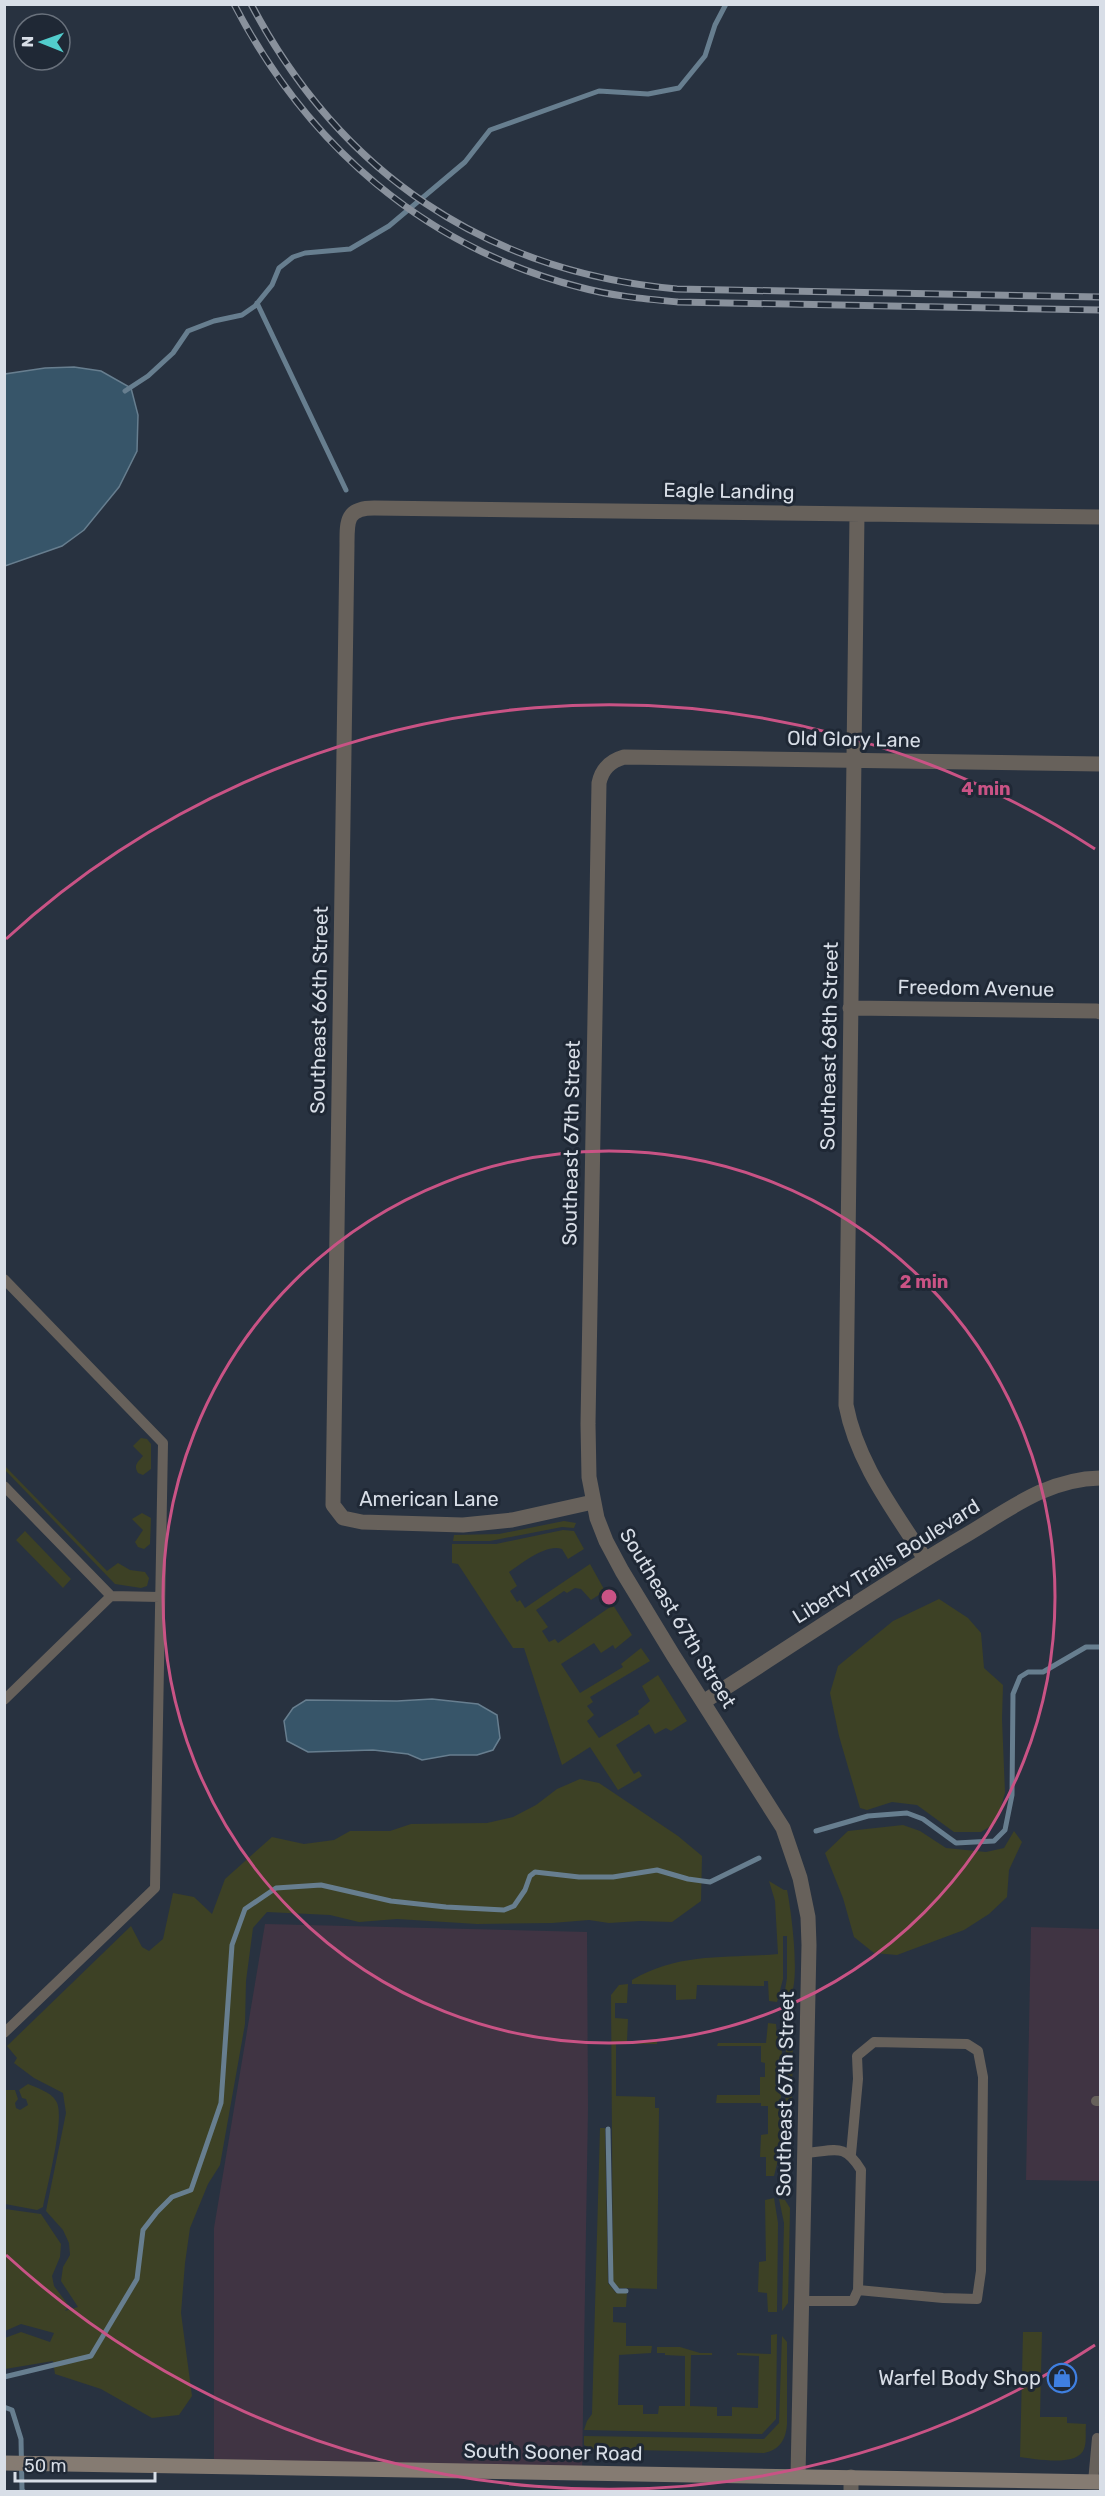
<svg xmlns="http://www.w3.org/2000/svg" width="1105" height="2496" font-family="Rubik,sans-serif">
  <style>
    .industrial { fill: #403443 }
    .green { fill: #3d4125 }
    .water { fill: #375569; stroke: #677e8f; stroke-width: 1.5 }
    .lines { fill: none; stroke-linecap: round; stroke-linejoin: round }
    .stream { stroke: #677e8f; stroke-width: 5 }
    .lane { stroke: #67615b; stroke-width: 10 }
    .street { stroke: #67615b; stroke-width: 15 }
    .secondary { stroke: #857b72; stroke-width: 15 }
    .rail-casing { stroke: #89919c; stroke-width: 7 }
    .rail { stroke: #1f2835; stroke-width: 4.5; stroke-dasharray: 14; stroke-linecap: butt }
    .ring { fill: none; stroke: #c95385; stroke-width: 3 }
    .labels { text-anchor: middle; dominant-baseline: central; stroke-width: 6; stroke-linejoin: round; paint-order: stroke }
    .street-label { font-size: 20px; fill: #d8dee7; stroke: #1f2835 }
    .poi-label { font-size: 20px; fill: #d8dee7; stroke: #1f2835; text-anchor: end }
    .centre { fill: #c95385; stroke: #1f2835; stroke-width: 3 }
    .ring-label { font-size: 18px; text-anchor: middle; font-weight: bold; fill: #c95385; stroke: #1f2835; stroke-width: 6; stroke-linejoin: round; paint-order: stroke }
  </style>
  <rect width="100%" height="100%" fill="#283240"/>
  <!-- industrial -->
  <path class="industrial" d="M 265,1924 L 587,1932 L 588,2108 L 582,2474 L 214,2467 L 214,2228 Z
    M 1031,1927 L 1100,1929 L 1100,2181 L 1026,2180 Z"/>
  <!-- green -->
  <path class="green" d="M 141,1438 L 147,1439 L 151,1444 L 151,1469 L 143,1475 L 138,1473 C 133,1465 138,1462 143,1456 L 133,1446 Z
    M 5,1466 L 107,1571 L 118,1563 L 130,1570 L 145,1572 L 149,1578 L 147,1586 L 141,1588 L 115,1584 L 5,1470 Z
    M 142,1513 L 151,1518 L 150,1544 L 144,1549 L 138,1547 L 135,1542 L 143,1530 L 132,1519 Z
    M 564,1521 L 576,1523 L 574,1528 L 562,1527 L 490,1541 L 453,1541 L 454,1535 L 499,1534 Z
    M 563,1530 L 574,1531 L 584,1549 L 568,1559 L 562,1549 C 547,1543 522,1563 509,1572 L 517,1586 L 510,1591 L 517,1602 L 520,1600 L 525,1608 L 590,1564 L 605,1591 L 591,1600 L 581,1589 L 575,1588 L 567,1593 L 564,1591 L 536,1610 L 548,1627 L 542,1631 L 549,1642 L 555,1639 L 558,1643 L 613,1605 L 632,1635 L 615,1649 L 613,1645 L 601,1653 L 594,1643 L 561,1664 L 580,1693 L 623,1667 L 621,1664 L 641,1648 L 650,1661 L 590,1697 L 593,1702 L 587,1706 L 594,1715 L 587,1721 L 599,1738 L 639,1714 L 638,1711 L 650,1701 L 642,1686 L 658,1675 L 687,1721 L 671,1731 L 666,1728 L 655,1734 L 649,1724 L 616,1745 L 634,1774 L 639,1771 L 642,1776 L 618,1790 L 590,1747 L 562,1765 L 524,1648 L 513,1648 L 458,1564 L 452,1563 L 452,1544 L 496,1544 Z
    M 25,1531 L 71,1579 L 63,1588 L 16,1540 Z
    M 939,1599 L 968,1618 L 981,1633 L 984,1668 L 1003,1685 L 1002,1719 L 1005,1793 L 996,1823 L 981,1832 L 954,1832 L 917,1805 L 892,1802 L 867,1810 L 860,1808 L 839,1736 L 830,1693 L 838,1666 L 893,1621 Z
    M 580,1779 L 599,1783 L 678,1836 L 702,1856 L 701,1901 L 672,1922 L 640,1921 L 609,1923 L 589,1920 L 552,1923 L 477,1924 L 397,1919 L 359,1922 L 330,1915 L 267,1912 L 253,1928 L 246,1981 L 245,2024 L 220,2165 L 208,2184 L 190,2228 L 185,2263 L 181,2313 L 192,2396 L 179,2415 L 152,2418 L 101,2389 L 55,2374 L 53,2361 L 5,2369 L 5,2338 L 21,2332 L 50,2342 L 54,2333 L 21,2324 L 5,2331 L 5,2209 L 41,2214 L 61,2244 L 60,2257 L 52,2276 L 54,2286 L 69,2306 L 65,2311 L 78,2307 L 61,2281 L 63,2267 L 70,2255 L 69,2243 L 63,2230 L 46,2211 L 66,2113 L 63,2093 L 34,2078 L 14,2063 L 17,2058 L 7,2046 L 131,1926 L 142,1947 L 149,1951 L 163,1939 L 173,1893 L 194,1897 L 212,1914 L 225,1879 L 272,1837 L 304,1844 L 334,1840 L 350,1831 L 390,1831 L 411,1824 L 487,1823 L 513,1817 L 536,1805 L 557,1789 Z
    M 903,1825 L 920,1831 L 946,1848 L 986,1852 L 1004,1848 L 1014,1831 L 1022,1842 L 1009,1870 L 1007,1897 L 989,1914 L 964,1930 L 897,1955 L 874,1953 L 854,1937 L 843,1898 L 825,1853 L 848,1831 Z
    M 769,1881 L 784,1890 L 787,1890 C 791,1909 802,1988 788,2000 L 783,2002 L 787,1978 L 787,1936 L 783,1936 L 783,1979 L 777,2002 L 769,2001 L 768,1981 L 764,1981 L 764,1986 L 697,1985 L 696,1999 L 676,2000 L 676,1985 L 632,1984 L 632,1980 C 680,1952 725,1959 778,1954 L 775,1901 Z
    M 628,1984 L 627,2003 L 615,2003 L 615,2018 L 628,2019 L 627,2041 L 657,2041 L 657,2044 L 616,2044 L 616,2096 L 655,2097 L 655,2108 L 659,2108 L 657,2289 L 619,2288 L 613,2282 L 611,1995 L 619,1985 Z
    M 768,2023 L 776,2024 L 777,2034 L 782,2047 L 780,2152 L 774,2176 L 766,2176 L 766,2157 L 760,2157 L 761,2135 L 768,2134 L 768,2106 L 761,2106 L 761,2103 L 716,2103 L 717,2095 L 760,2095 L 760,2077 L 765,2077 L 765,2063 L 761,2062 L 761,2046 L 717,2046 L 718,2043 L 766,2043 Z
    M 782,2024 L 788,2026 L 793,2033 L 791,2167 L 786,2174 L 780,2176 L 785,2154 L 786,2047 L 782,2034 Z
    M 28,2084 C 37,2088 51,2092 56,2101 C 66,2115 47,2187 43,2207 L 37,2210 L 5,2204 L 6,2090 L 15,2090 L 18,2099 L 15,2103 L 16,2108 L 20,2110 L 28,2105 L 26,2099 L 22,2098 L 19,2090 Z
    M 600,2128 L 605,2128 L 608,2283 L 616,2293 L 627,2293 L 626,2307 L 613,2307 L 613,2322 L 626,2323 L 626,2346 L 652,2346 L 651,2353 L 619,2355 L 618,2405 L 643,2405 L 643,2414 L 658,2414 L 659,2406 L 685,2406 L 685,2356 L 665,2355 L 665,2353 L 657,2353 L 657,2347 L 680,2347 L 700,2353 L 712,2353 L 712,2355 L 691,2355 L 690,2406 L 717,2407 L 717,2416 L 732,2416 L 732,2407 L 758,2408 L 759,2356 L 737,2355 L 737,2353 L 771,2354 L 771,2335 L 777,2334 L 776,2419 L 762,2434 L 584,2430 L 587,2421 L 592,2414 Z
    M 774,2198 L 778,2223 L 777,2312 L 768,2312 L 767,2293 L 758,2292 L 759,2262 L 766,2261 L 765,2200 Z
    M 779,2199 L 785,2200 L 790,2208 L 788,2303 L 782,2311 L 784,2223 Z
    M 1023,2332 L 1042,2332 L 1040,2417 L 1067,2417 L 1067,2423 L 1086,2424 C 1085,2432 1087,2441 1084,2449 C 1078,2467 1035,2459 1020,2457 Z
    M 782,2336 L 787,2342 L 787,2424 C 786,2439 780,2450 764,2453 L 591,2449 L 584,2445 L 584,2436 L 764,2439 L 779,2423 Z"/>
  <!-- water -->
  <path class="water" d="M 74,367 L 101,371 L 131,388 L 138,415 L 137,451 L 119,487 L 84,530 L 62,546 L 5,566 L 5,374 L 45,368 Z
    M 432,1699 L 478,1704 L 497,1715 L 500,1738 L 493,1750 L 477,1755 L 450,1755 L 422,1760 L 408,1754 L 373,1750 L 308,1752 L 287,1741 L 284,1721 L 293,1708 L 306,1700 L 397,1701 Z"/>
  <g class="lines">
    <!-- stream -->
    <path class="stream" d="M 257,303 L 346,490
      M 125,391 L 148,376 L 173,353 L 188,331 L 214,321 L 242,315 L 255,306 L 272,285 L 279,268 L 293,257 L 305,253 L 350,249 L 389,226 L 465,162 L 490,130 L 599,91 L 648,94 L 679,88 L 705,56 L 715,25 L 726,4
      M 816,1831 L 868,1816 L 907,1813 L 923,1819 L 956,1843 L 994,1841 L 1005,1830 L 1012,1795 L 1013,1694 L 1020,1677 L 1028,1672 L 1043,1672 L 1086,1647 L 1100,1647
      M 608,2129 L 611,2282 L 618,2291 L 626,2291
      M 4,2377 L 91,2356 L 137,2279 L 143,2230 L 157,2212 L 172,2197 L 191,2190 L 221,2103 L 232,1945 L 245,1909 L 276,1888 L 321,1885 L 391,1901 L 446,1907 L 504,1910 L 514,1906 L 525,1890 L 530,1876 L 535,1872 L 579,1877 L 613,1877 L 657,1870 L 688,1879 L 710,1882 L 759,1858
      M 4,2407 L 12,2410 L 21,2439 L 22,2490 L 24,2492"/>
    <!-- lane -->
    <path class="lane" d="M 4,1279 L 163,1443 L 155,1888 L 4,2033
      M 4,1486 L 111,1596 L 160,1597
      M 4,1700 L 111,1596
      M 1096,2101 L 1100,2101
      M 851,2154 L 858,2079 L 857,2056 L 874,2042 L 967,2044 L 978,2051 L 983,2077 L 981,2271 L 977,2299 L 943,2298 L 858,2290
      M 803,2301 L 853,2301 L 858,2290 L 861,2170 C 844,2142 835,2151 806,2153
      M 1093,2482 L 1097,2438"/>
    <!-- street -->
    <path class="street" d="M 857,514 L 846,1405 C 857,1463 894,1510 925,1559
      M 850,1008 L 1097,1011 L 1100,1012
      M 593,1502 L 512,1520 L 463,1525 L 362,1522 L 343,1518 L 333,1505 L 347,545 C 347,521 346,508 374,508 L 1100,517
      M 703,1702 C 789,1648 873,1590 961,1538 C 1006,1512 1045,1479 1100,1478
      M 798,2476 L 809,1945 L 808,1917 L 800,1878 L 783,1828 L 673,1655 L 622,1571 L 606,1541 L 597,1518 L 589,1477 L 588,1424 L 599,783 C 602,769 610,761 624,757 L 1100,764
      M 851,2492 L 851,2477"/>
    <!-- secondary -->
    <path class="secondary" d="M 4,2463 L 1100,2482"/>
    <!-- rail casing -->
    <g class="rail-casing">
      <path id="rail" d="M 234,4 C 307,145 424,247 579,287 C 611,296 645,299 678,302 L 1100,310
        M 251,4 C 340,173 486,272 677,289 L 1100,297"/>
    </g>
    <!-- rail -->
    <use href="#rail" class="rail"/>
  </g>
  <!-- distance rings -->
  <g class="ring">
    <circle cx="609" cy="1597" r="446"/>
    <path d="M1095 2345A892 892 0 0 1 6 2255M6 939A892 892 0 0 1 1095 849"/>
  </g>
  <!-- icons -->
  <defs>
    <g id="shop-ring" transform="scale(1.5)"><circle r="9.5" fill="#1f2835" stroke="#3f7fe0" stroke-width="1.5"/><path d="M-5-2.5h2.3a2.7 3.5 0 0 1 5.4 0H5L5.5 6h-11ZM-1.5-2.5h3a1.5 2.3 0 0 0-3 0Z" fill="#3f7fe0"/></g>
  </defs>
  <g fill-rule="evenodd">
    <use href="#shop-ring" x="1062" y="2378"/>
  </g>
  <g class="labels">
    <!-- street labels -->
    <g class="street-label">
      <text transform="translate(729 491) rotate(1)">Eagle Landing</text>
      <text transform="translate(854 739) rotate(1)">Old Glory Lane</text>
      <text transform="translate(976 988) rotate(1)">Freedom Avenue</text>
      <text transform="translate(319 1010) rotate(-89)">Southeast 66th Street</text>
      <text transform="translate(829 1046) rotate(-89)">Southeast 68th Street</text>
      <text transform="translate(571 1143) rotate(-89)">Southeast 67th Street</text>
      <text x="429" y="1499">American Lane</text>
      <text transform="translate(886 1561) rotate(-32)">Liberty Trails Boulevard</text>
      <text transform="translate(678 1618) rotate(59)">Southeast 67th Street</text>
      <text transform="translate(785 2094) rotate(-89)">Southeast 67th Street</text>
      <text transform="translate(553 2452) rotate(1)">South Sooner Road</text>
    </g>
    <!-- poi labels -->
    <g class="poi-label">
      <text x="1041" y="2378">Warfel Body Shop</text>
    </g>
  </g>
  <circle cx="609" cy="1597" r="9" class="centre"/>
  <g class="ring-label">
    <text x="986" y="795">4 min</text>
    <text x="924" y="1288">2 min</text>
  </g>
  <!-- border -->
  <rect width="1105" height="2496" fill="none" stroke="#d8dee7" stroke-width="12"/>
  <!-- north arrow -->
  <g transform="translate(42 42) rotate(271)"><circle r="28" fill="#1f2835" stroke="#69717c" stroke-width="1.5"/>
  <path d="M0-4.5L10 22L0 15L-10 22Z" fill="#52cdcd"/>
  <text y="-9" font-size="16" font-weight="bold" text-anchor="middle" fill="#d8dee7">N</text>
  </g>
  <!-- scale -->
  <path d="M15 2472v9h140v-9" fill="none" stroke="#d8dee7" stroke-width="3"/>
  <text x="24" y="2472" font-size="18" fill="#d8dee7" stroke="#1f2835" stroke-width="4.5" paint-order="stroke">50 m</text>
</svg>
